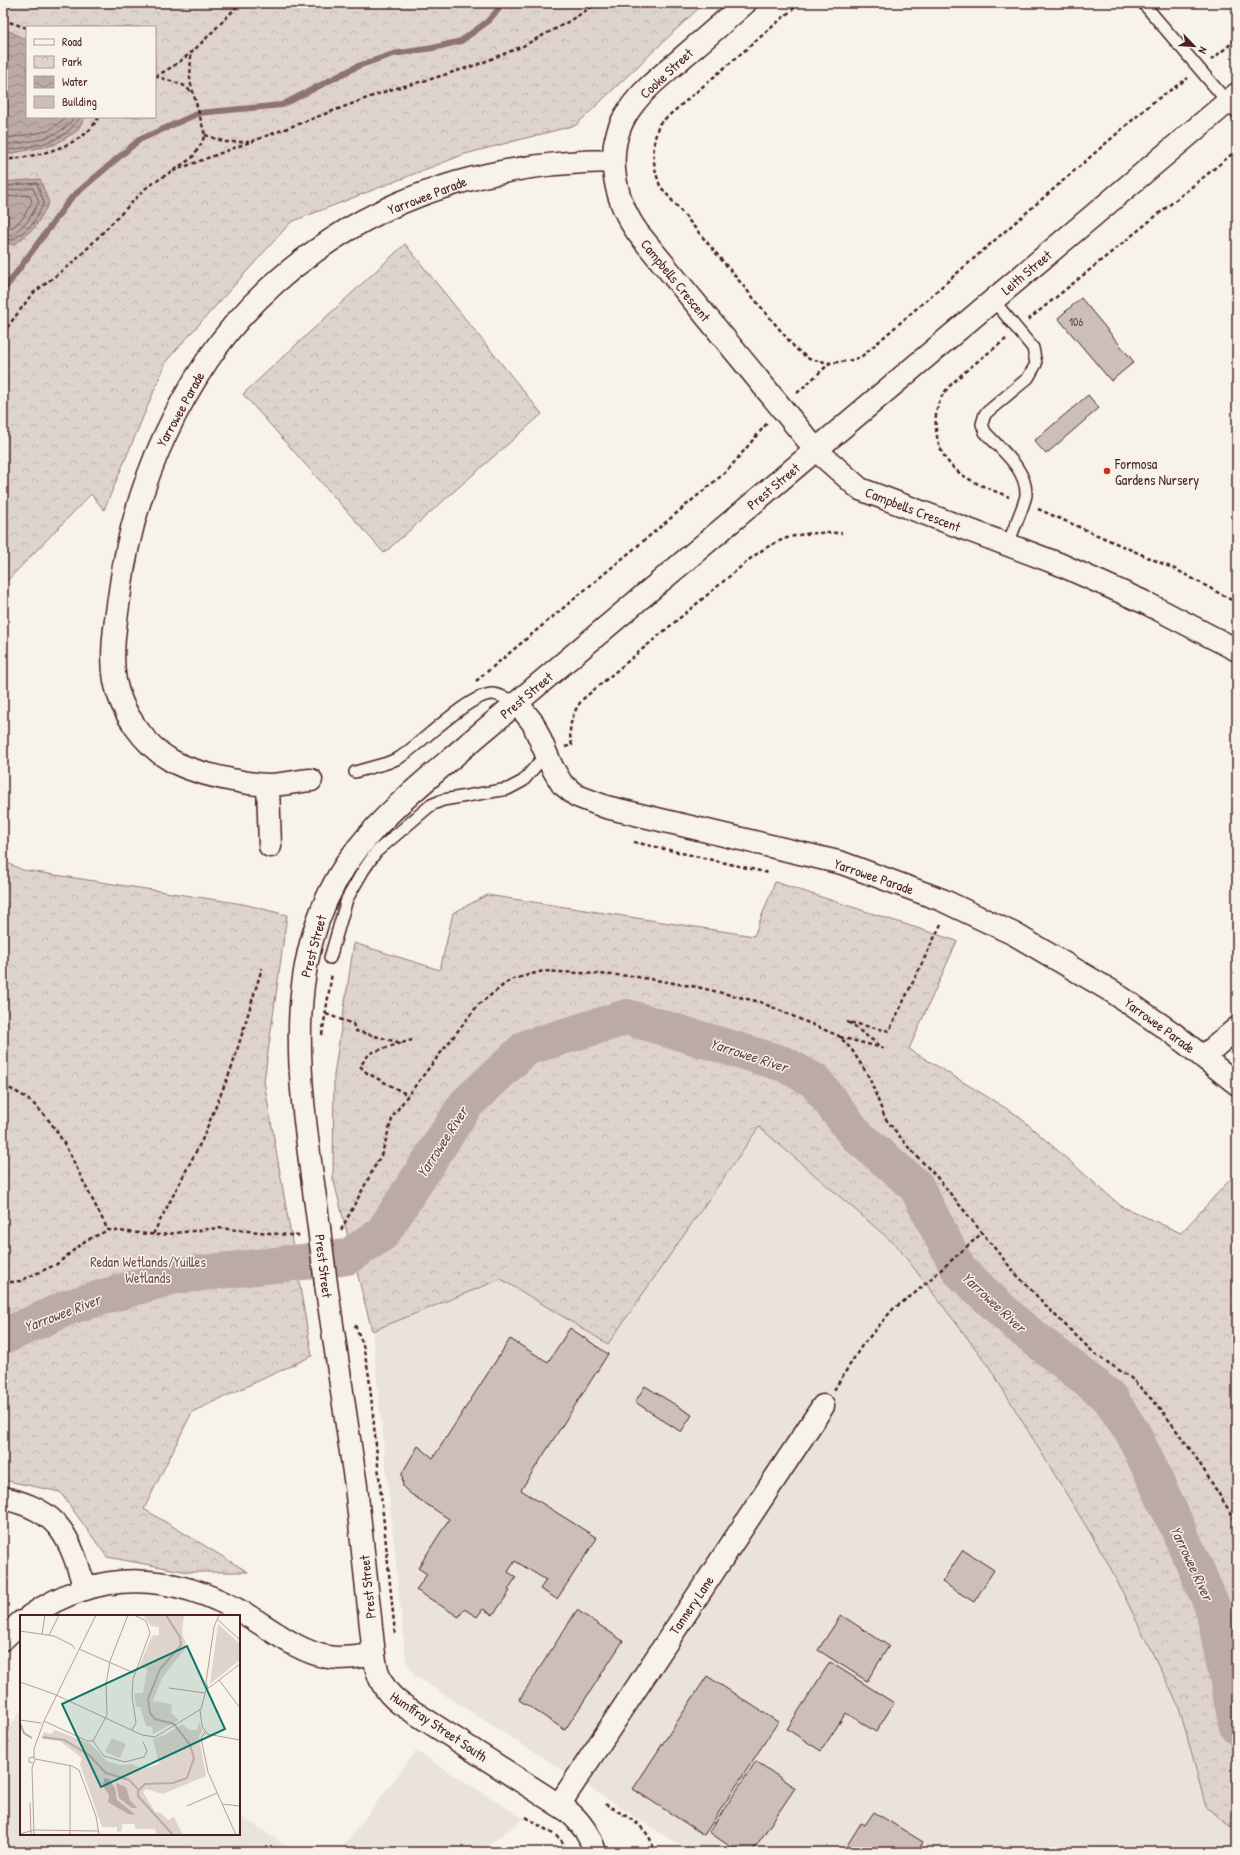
<svg xmlns="http://www.w3.org/2000/svg" width="1240" height="1855" font-family="'Patrick Hand',sans-serif">
  <style>
    .built { fill: #eae3da }
    .park { fill: url(#park-crowns); stroke: #947a7c; fill-rule: evenodd }
    .water { fill: url(#water-waves); stroke: #8e7275 }
    .lines { fill: none; stroke-linecap: round; stroke-linejoin: round }
    .shore { stroke: #78575d; stroke-width: 1 }
    .stream { stroke: #8e7275; stroke-width: 6 }
    .river { stroke: #bcaaa7; stroke-width: 36 }
    .building { fill: #ccbfb9; stroke: #4a1f2b }
    .service-casing { stroke: #4a1f2b; stroke-width: 14 }
    .minor-casing { stroke: #4a1f2b; stroke-width: 25 }
    .tertiary-casing { stroke: #4a1f2b; stroke-width: 25 }
    .secondary-casing { stroke: #4a1f2b; stroke-width: 25 }
    .path { stroke: #4a1f2b; stroke-width: 2.5; stroke-dasharray: 4 3; stroke-linecap: butt }
    .service { stroke: #f7f3e8; stroke-width: 11 }
    .minor { stroke: #f7f3e8; stroke-width: 22 }
    .tertiary { stroke: #f7f3e8; stroke-width: 22 }
    .secondary { stroke: #f7f3e8; stroke-width: 22 }
    .secondary-bridge-casing { stroke: #4a1f2b; stroke-width: 25; stroke-linecap: butt }
    .secondary-bridge { stroke: #f7f3e8; stroke-width: 22 }
    .poi-dot { fill: #c8321e; stroke: #f7f3e8; stroke-width: 1.5 }
    .labels { text-anchor: middle; dominant-baseline: central; stroke-width: 3; stroke-linejoin: round; paint-order: stroke }
    .number-label { font-size: 12px; fill: #6a474e }
    .street-label { font-size: 14px; fill: #4a1f2b; stroke: #f7f3e8 }
    .poi-label { font-size: 14px; fill: #4a1f2b; stroke: #f7f3e8; text-anchor: start }
    .park-label { font-size: 14px; fill: #6f4c53; stroke: #f7f3e8 }
    .water-label { font-size: 15px; font-style: italic; fill: #6c4950; stroke: #f7f3e8 }
    .inset-river { fill: none; stroke: #bcaaa7; stroke-width: 2 }
    .inset-road { fill: none; stroke: #b29e9c; stroke-width: 1 }
    .view { fill: #0f766e; fill-opacity: 0.15; stroke: #0f766e; stroke-width: 2 }
    .inset-edge { fill: none; stroke: #4a1f2b; stroke-width: 2 }
  </style>
  <defs>
    <pattern id="park-crowns" width="20" height="18" patternUnits="userSpaceOnUse"><rect width="20" height="18" fill="#ded4cc"/><path d="M2 6a3 3 0 1 1 6 0M12 15a3 3 0 1 1 6 0" fill="none" stroke="#c0b6af"/></pattern>
    <pattern id="water-waves" width="16" height="10" patternUnits="userSpaceOnUse"><rect width="16" height="10" fill="#bcaaa7"/><path d="M0 5q4-4 8 0t8 0" fill="none" stroke="#9b8a88"/></pattern>
  </defs>
  <rect width="100%" height="100%" fill="#f7f3e8"/>
  <filter id="ink" filterUnits="userSpaceOnUse"><feTurbulence type="fractalNoise" baseFrequency=".025" numOctaves="2"/><feDisplacementMap in="SourceGraphic" scale="8" xChannelSelector="R" yChannelSelector="G"/><feConvolveMatrix kernelMatrix="1 2 1 2 8 2 1 2 1" color-interpolation-filters="sRGB"/></filter>
  <g filter="url(#ink)">
    <!-- built -->
    <path class="built" d="M 759,1127 L 897,1246 L 988,1365 L 1106,1559 L 1179,1707 L 1206,1807 L 1237,1831 L 1237,1852 L 690,1852 L 415,1676 L 406,1662 L 372,1331 L 501,1279 L 608,1344 Z
      M 21,1710 L 21,1834 L 239,1834 L 239,1815 L 295,1852 L 3,1852 L 3,1737 Z
      M 416,1751 L 524,1819 L 479,1852 L 339,1852 Z"/>
    <!-- park -->
    <path class="park" d="M 3,3 L 704,3 L 576,125 L 465,154 L 291,222 L 167,360 L 104,510 L 91,494 L 3,585 ZM 27,27 L 155,27 L 155,117 L 27,117 Z
      M 405,244 L 542,414 L 384,553 L 243,394 Z
      M 3,861 L 23,870 L 243,904 L 287,915 L 264,1081 L 312,1356 L 192,1412 L 144,1509 L 248,1572 L 188,1572 L 107,1557 L 60,1492 L 3,1480 Z
      M 775,882 L 957,941 L 909,1049 L 1017,1115 L 1121,1206 L 1181,1233 L 1237,1172 L 1237,1831 L 1206,1807 L 1179,1707 L 1106,1559 L 988,1365 L 897,1246 L 759,1127 L 608,1344 L 501,1279 L 372,1331 L 333,1178 L 334,1075 L 354,943 L 440,970 L 453,913 L 487,895 L 754,936 Z"/>
    <!-- water -->
    <path class="water" d="M 3,28 L 27,40 L 27,117 L 85,117 L 77,131 L 54,145 L 3,155 Z
      M 40,179 L 49,203 L 35,227 L 14,245 L 3,242 L 3,182 Z"/>
    <g class="lines">
      <!-- shore -->
      <path class="shore" d="M 3,139 L 48,131 L 67,117
        M 3,145 C 28,141 60,141 74,117
        M 3,151 C 33,146 63,145 80,117
        M 3,186 L 37,183 L 44,203 L 32,225 L 13,240 L 3,239
        M 3,191 L 33,188 L 39,202 L 28,221 L 12,235 L 3,233
        M 3,197 L 29,195 L 32,201 L 23,218 L 11,228 L 3,227"/>
      <!-- stream -->
      <path class="stream" d="M 3,291 L 71,198 L 139,140 L 199,113 L 282,105 L 358,66 L 393,54 L 433,48 L 461,41 L 487,22 L 504,3"/>
      <!-- river -->
      <path class="river" d="M 3,1336 L 7,1335 L 69,1307 L 175,1276 L 347,1257 L 382,1234 L 466,1104 L 526,1048 L 627,1017 L 784,1064 L 815,1081 L 856,1135 L 916,1186 L 959,1270 L 1019,1326 L 1109,1397 L 1134,1435 L 1175,1522 L 1213,1608 L 1237,1727"/>
    </g>
    <!-- building -->
    <path class="building" d="M 1081,298 L 1134,362 L 1111,381 L 1058,318 Z
      M 1088,395 L 1099,408 L 1046,454 L 1034,441 Z
      M 570,1328 L 608,1354 L 521,1490 L 597,1538 L 557,1599 L 540,1589 L 546,1580 L 515,1561 L 508,1572 L 516,1577 L 508,1590 L 510,1591 L 493,1615 L 483,1609 L 477,1617 L 464,1609 L 459,1617 L 416,1590 L 427,1574 L 418,1568 L 449,1519 L 411,1494 L 403,1487 L 402,1473 L 418,1446 L 433,1458 L 510,1339 L 548,1362 Z
      M 645,1386 L 692,1415 L 681,1432 L 635,1402 Z
      M 963,1550 L 994,1570 L 974,1602 L 942,1582 Z
      M 577,1610 L 623,1641 L 565,1730 L 519,1700 Z
      M 841,1615 L 889,1646 L 867,1681 L 818,1650 Z
      M 830,1662 L 894,1703 L 876,1732 L 846,1713 L 821,1751 L 787,1729 Z
      M 707,1676 L 778,1722 L 704,1835 L 633,1789 Z
      M 756,1761 L 795,1788 L 752,1852 L 738,1852 L 709,1832 Z
      M 874,1812 L 923,1842 L 917,1852 L 843,1852 L 861,1823 L 865,1825 Z"/>
    <g class="lines">
      <!-- service casing -->
      <g class="service-casing">
        <path id="service" d="M 1143,3 L 1237,113
          M 993,300 L 1033,348 L 1036,364 L 1028,378 L 985,414 L 982,424 L 985,432 C 1001,450 1027,469 1026,495 C 1025,504 1011,534 1008,545
          M 355,772 L 387,763 L 399,758 C 421,744 470,693 493,694 C 501,695 510,700 517,703
          M 330,958 L 347,899 L 363,871 L 376,852 L 431,805 L 443,800 L 508,789 L 523,781 L 546,754"/>
      </g>
      <!-- minor casing -->
      <g class="minor-casing">
        <path id="minor" d="M 745,3 C 725,21 704,39 683,57 C 664,74 643,89 629,110 C 603,148 613,198 638,233 L 816,450 L 860,489 L 1059,564 L 1146,603 L 1237,650
          M 517,703 L 533,723 L 552,767 L 562,784 L 577,796 L 606,807 L 842,863 L 942,900 L 1014,934 L 1113,992 L 1174,1034 L 1237,1084
          M 311,780 C 297,781 283,785 269,785 C 257,785 244,782 232,780 C 212,776 190,771 172,761 C 144,745 121,712 115,681 C 110,651 116,621 120,591 C 131,508 160,431 207,361 C 235,319 273,281 314,252 C 401,188 507,162 613,161
          M 268,785 L 270,846
          M 1203,1057 L 1237,1028
          M 3,1498 C 61,1511 69,1536 85,1589
          M 559,1805 L 823,1406"/>
      </g>
      <!-- tertiary casing -->
      <g class="tertiary-casing">
        <path id="tertiary" d="M 30,1616 C 101,1567 175,1573 247,1615 C 272,1630 299,1652 328,1657 C 343,1660 359,1656 374,1655
          M 3,1639 L 21,1622"/>
      </g>
      <!-- secondary casing -->
      <g class="secondary-casing">
        <path id="secondary" d="M 319,1228 C 303,1102 271,957 358,848 C 389,809 430,777 468,744 L 1237,94
          M 326,1284 L 356,1486 L 374,1655 C 377,1676 383,1691 401,1704 L 568,1811 C 582,1823 590,1835 595,1852"/>
      </g>
      <!-- path -->
      <path class="path" d="M 800,3 L 659,124 C 651,148 652,162 660,186 L 796,349 L 809,359 L 830,363
        M 3,20 L 27,28
        M 1211,60 L 1237,39
        M 155,76 C 191,60 213,29 241,3
        M 155,76 L 183,85 L 193,93
        M 205,135 L 226,142 L 249,142
        M 3,160 C 31,157 62,151 85,134 C 91,130 95,122 99,117
        M 173,171 L 386,91 L 431,79 L 479,64 L 523,46 L 566,23 L 598,3
        M 1028,320 L 1237,150
        M 3,333 L 32,294 L 76,260 L 146,188 L 192,158 L 201,144 L 205,135 L 190,81 L 191,54
        M 1006,339 C 990,352 951,380 942,396 C 936,406 935,418 936,429 C 940,473 974,482 1009,497
        M 797,393 L 830,363 L 848,361 L 861,357 L 1152,103 L 1188,78
        M 1038,509 L 1177,570 L 1237,603
        M 476,681 L 727,471 L 768,422
        M 565,747 L 572,745 C 567,729 572,712 583,699 L 750,559 C 782,534 803,532 842,533
        M 634,842 L 769,873
        M 326,1014 L 353,1024 L 356,1031 L 401,1043 L 412,1040
        M 322,1035 L 332,973
        M 840,1037 L 883,1048 L 848,1022 L 889,1031 L 942,922
        M 401,1043 L 370,1053 L 360,1066 L 367,1073 L 408,1095
        M 3,1086 C 49,1102 67,1149 87,1189 C 94,1203 101,1216 108,1230 L 158,1235 L 218,1228 L 300,1236
        M 341,1230 L 382,1153 L 393,1116 L 408,1095 L 478,1005 L 510,980 L 543,971 L 632,976 L 697,987 L 760,1002 L 839,1036 L 852,1050 L 869,1077 L 885,1118 L 909,1148 L 936,1176 L 1014,1272 L 1056,1316 L 1095,1354 L 1131,1378 L 1161,1409 L 1195,1456 L 1237,1523
        M 153,1234 L 202,1140 L 232,1067 L 262,968
        M 3,1283 L 20,1281 L 57,1264 L 85,1241 L 108,1230
        M 355,1325 L 363,1345 L 369,1376 L 395,1633
        M 834,1390 L 861,1347 L 893,1309 L 915,1293 L 982,1233
        M 605,1804 C 625,1816 651,1826 654,1852
        M 526,1817 L 561,1839 L 566,1852"/>
      <!-- service -->
      <use href="#service" class="service"/>
      <!-- minor -->
      <use href="#minor" class="minor"/>
      <!-- tertiary -->
      <use href="#tertiary" class="tertiary"/>
      <!-- secondary -->
      <use href="#secondary" class="secondary"/>
      <!-- secondary-bridge casing -->
      <g class="secondary-bridge-casing">
        <path id="secondary-bridge" d="M 319,1228 L 326,1284"/>
      </g>
      <!-- secondary-bridge -->
      <use href="#secondary-bridge" class="secondary-bridge"/>
    </g>
  </g>
  <!-- markers -->
  <circle class="poi-dot" cx="1107" cy="471" r="4"/>
  <g class="labels">
    <!-- number labels -->
    <g class="number-label">
      <text x="1076" y="321">106</text>
    </g>
    <!-- street labels -->
    <g class="street-label">
      <text transform="translate(666 73) rotate(-43)">Cooke Street</text>
      <text transform="translate(427 195) rotate(-21)">Yarrowee Parade</text>
      <text transform="translate(1026 272) rotate(-40)">Leith Street</text>
      <text transform="translate(676 280) rotate(51)">Campbells Crescent</text>
      <text transform="translate(180 409) rotate(-61)">Yarrowee Parade</text>
      <text transform="translate(773 486) rotate(-40)">Prest Street</text>
      <text transform="translate(913 509) rotate(21)">Campbells Crescent</text>
      <text transform="translate(526 695) rotate(-40)">Prest Street</text>
      <text transform="translate(874 876) rotate(19)">Yarrowee Parade</text>
      <text transform="translate(313 946) rotate(-75)">Prest Street</text>
      <text transform="translate(1160 1025) rotate(36)">Yarrowee Parade</text>
      <text transform="translate(324 1266) rotate(83)">Prest Street</text>
      <text transform="translate(367 1587) rotate(-96)">Prest Street</text>
      <text transform="translate(691 1605) rotate(-56)">Tannery Lane</text>
      <text transform="translate(439 1726) rotate(34)">Humffray Street South</text>
    </g>
    <!-- poi labels -->
    <g class="poi-label">
      <text x="1115" y="463">Formosa<tspan x="1115" dy="16">Gardens Nursery</tspan></text>
    </g>
    <!-- park labels -->
    <g class="park-label">
      <text x="148" y="1261">Redan Wetlands/Yuilles<tspan x="148" dy="16">Wetlands</tspan></text>
    </g>
    <!-- water labels -->
    <g class="water-label">
      <text transform="translate(749 1055) rotate(18)">Yarrowee River</text>
      <text transform="translate(442 1142) rotate(-57)">Yarrowee River</text>
      <text transform="translate(994 1302) rotate(43)">Yarrowee River</text>
      <text transform="translate(62 1313) rotate(-21)">Yarrowee River</text>
      <text transform="translate(1192 1563) rotate(65)">Yarrowee River</text>
    </g>
  </g>
  <!-- overview -->
  <g transform="translate(20 1615)">
    <rect width="220" height="220" fill="#f7f3e8"/>
    <path d="M 123,0 L 164,0 L 162,19 L 166,27 L 164,35 L 142,63 L 133,86 L 152,89 L 151,98 L 159,105 L 133,119 L 132,112 L 126,111 L 120,92 L 116,92 L 114,78 L 123,78 L 127,54 L 119,52 L 132,21 L 139,20 L 139,12 L 131,11 ZM 198,9 L 220,29 L 220,45 L 190,69 ZM 179,106 L 182,116 L 179,121 L 186,161 L 143,179 L 126,174 L 123,177 L 135,197 L 141,198 L 148,205 L 154,202 L 163,220 L 137,220 L 135,214 L 116,214 L 114,209 L 102,209 L 102,216 L 97,217 L 97,212 L 82,212 L 60,149 L 62,143 L 40,126 L 21,124 L 24,117 L 31,119 L 35,115 L 71,129 L 87,146 L 100,150 L 112,149 L 122,154 L 139,149 L 133,124 L 145,120 L 162,109 L 170,115 L 177,115 ZM 92,123 L 106,129 L 100,143 L 85,137 Z" fill="#ded4cc"/>
    <path d="M 207,30 L 214,33 L 217,41 L 213,49 L 202,54 L 197,50 L 198,34 Z" fill="#ded4cc"/>
    <path d="M 84,163 L 89,164 L 95,173 L 97,185 L 116,200 L 108,199 L 88,187 L 89,180 L 83,171 ZM 96,168 L 106,172 L 110,185 L 117,193 L 112,193 L 99,183 Z" fill="#bcaaa7"/>
    <path class="inset-river" d="M 146,0 L 160,22 L 161,30 L 140,54 L 128,84 L 130,98 L 135,104 L 154,109 L 170,130 L 174,143 L 167,163 L 153,168 L 125,169 L 118,176 L 118,181 L 153,220M 0,108 L 4,118 L 12,123M 23,122 L 44,125 L 69,140 L 86,158 L 109,165 L 118,174"/>
    <path class="inset-road" d="M 197,4 L 220,25M 0,16 L 34,21 L 52,30 L 55,34M 22,19 L 25,0M 29,20 L 39,0M 59,34 L 114,58M 199,65 L 220,93M 0,67 L 34,79M 149,73 L 185,78M 188,73 L 186,67 L 194,12 L 199,0M 34,79 L 122,120 L 135,122 L 181,94 L 186,75 L 220,49M 180,95 L 182,111 L 187,119 L 220,125M 0,105 L 21,108M 24,106 L 67,126 L 73,126M 112,115 L 116,108 L 112,81 L 113,64 L 130,18 L 126,6 L 114,0M 185,117 L 181,123 L 188,157 L 216,220M 73,126 L 87,100 L 86,69 L 90,46 L 108,0M 73,126 L 84,141 L 105,147 L 124,142 L 127,136 L 123,127M 14,143 L 14,134 L 24,106 L 76,0M 15,144 L 52,151 L 59,155 L 76,201 L 79,220M 13,148 L 9,147 L 9,143 L 13,142 L 15,145 L 12,153 L 14,220M 50,150 L 50,220M 10,188 L 11,220M 202,189 L 220,191M 167,191 L 197,178M 14,215 L 79,216M 0,219 L 14,215"/>
    <path class="view" d="M 167,31 L 205,114 L 81,172 L 42,89 Z"/>
    <rect width="220" height="220" class="inset-edge"/>
  </g>
  <!-- margin -->
  <rect width="1240" height="1855" fill="none" stroke="#f7f3e8" stroke-width="16"/>
  <rect x="8" y="8" width="1224" height="1839" fill="none" stroke="#4a1f2b" stroke-width="1.5" filter="url(#ink)"/>
  <!-- legend -->
  <rect x="26" y="26" width="130" height="92" fill="#f7f3e8" stroke="#b29e9c"/>
  <rect x="34" y="39" width="20" height="6" fill="#f7f3e8" stroke="#b29e9c"/>
  <text x="62" y="46" font-size="12" fill="#4a1f2b">Road</text>
  <rect x="34" y="56" width="20" height="12" fill="url(#park-crowns)" stroke="#b29e9c"/>
  <text x="62" y="66" font-size="12" fill="#4a1f2b">Park</text>
  <rect x="34" y="76" width="20" height="12" fill="url(#water-waves)" stroke="#b29e9c"/>
  <text x="62" y="86" font-size="12" fill="#4a1f2b">Water</text>
  <rect x="34" y="96" width="20" height="12" fill="#ccbfb9" stroke="#b29e9c"/>
  <text x="62" y="106" font-size="12" fill="#4a1f2b">Building</text>
  <!-- north arrow -->
  <g transform="translate(1194 46) rotate(115)" stroke="#f7f3e8" stroke-width="3" paint-order="stroke">
  <path d="M0-3L7 15L0 10L-7 15Z" fill="#4a1f2b"/>
  <text y="-6" font-size="11" font-weight="bold" text-anchor="middle" fill="#4a1f2b">N</text>
  </g>
</svg>
